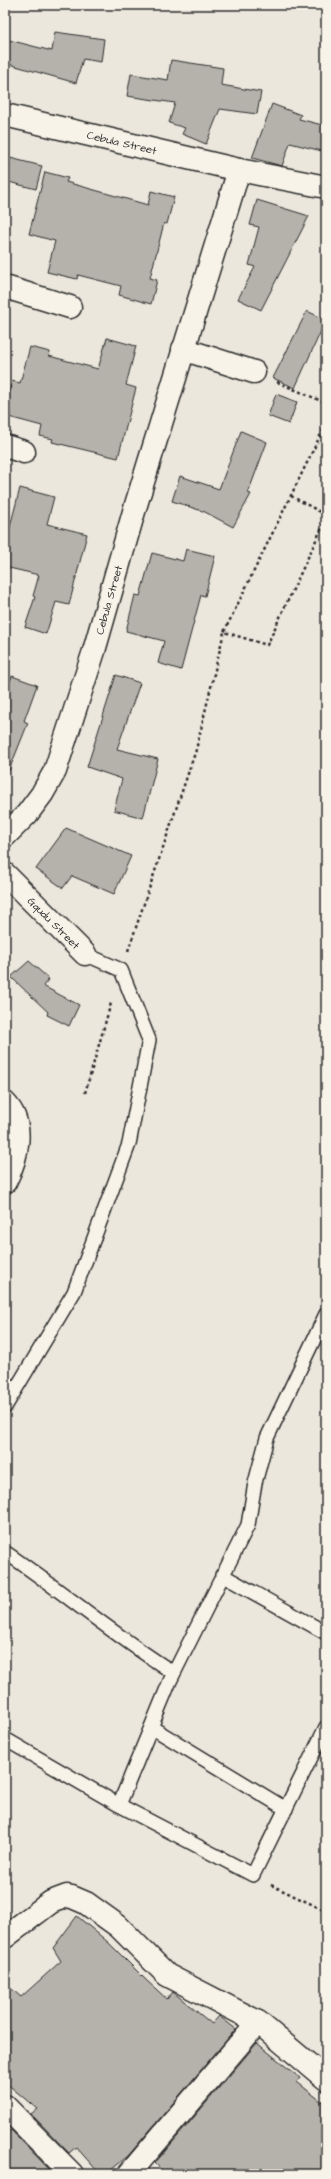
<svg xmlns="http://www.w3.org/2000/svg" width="331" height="2179" font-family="'Architects Daughter',sans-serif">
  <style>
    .building { fill: #b5b2ab; stroke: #2b2b2b }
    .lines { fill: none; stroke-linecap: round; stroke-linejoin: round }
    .lane-casing { stroke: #2b2b2b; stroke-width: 16 }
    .street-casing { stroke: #2b2b2b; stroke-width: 25 }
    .path { stroke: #2b2b2b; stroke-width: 2.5; stroke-dasharray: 3 3; stroke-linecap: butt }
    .lane { stroke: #f7f3e8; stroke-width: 13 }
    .street { stroke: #f7f3e8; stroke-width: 22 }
    .labels { text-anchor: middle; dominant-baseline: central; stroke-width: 4; stroke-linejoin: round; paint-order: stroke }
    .street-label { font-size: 11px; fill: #2b2b2b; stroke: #f7f3e8 }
  </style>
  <rect width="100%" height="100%" fill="#ebe7dd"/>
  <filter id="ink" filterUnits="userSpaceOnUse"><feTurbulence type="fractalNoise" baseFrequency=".025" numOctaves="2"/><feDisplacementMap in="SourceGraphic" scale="8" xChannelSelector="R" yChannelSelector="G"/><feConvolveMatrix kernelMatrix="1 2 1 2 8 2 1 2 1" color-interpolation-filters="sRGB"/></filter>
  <g filter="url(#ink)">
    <!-- building -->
    <path class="building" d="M 55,32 L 104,39 L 101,62 L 83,59 L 76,83 L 5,63 L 5,39 L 52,51 Z
      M 171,60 L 223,68 L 221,85 L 261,92 L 257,114 L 220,109 L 206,144 L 182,134 L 185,128 L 169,123 L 175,103 L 127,96 L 131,74 L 168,80 Z
      M 272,104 L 301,115 L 299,119 L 326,126 L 326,152 L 290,143 L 282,166 L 252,158 Z
      M 10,158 L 42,166 L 36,189 L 5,181 Z
      M 45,172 L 68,178 L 66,182 L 148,205 L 151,191 L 174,197 L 167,224 L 164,223 L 150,278 L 157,280 L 151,304 L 119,295 L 121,286 L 78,275 L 77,279 L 47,272 L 55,241 L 29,234 Z
      M 257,200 L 309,216 L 261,310 L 238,299 L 255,267 L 249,265 L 259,227 L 250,225 Z
      M 307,311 L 326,320 L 295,388 L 273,378 Z
      M 107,338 L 136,346 L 126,385 L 136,388 L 118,458 L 52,442 L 53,439 L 40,436 L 42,426 L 5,416 L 5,407 L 12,381 L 20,383 L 30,347 L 50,352 L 49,356 L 98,369 Z
      M 276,394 L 297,402 L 289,424 L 268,416 Z
      M 241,431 L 267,442 L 248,493 L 251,494 L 233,527 L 205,512 L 172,501 L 180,476 L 219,489 Z
      M 20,488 L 54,497 L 47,524 L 87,534 L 69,605 L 56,602 L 46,634 L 25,627 L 35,597 L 33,596 L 39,575 L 5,567 L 5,546 Z
      M 186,549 L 215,556 L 205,596 L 201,595 L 181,670 L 158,663 L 164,641 L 126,631 L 135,595 L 140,596 L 152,553 L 183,561 Z
      M 116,675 L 140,683 L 117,749 L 158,759 L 143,818 L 114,810 L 122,779 L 87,767 Z
      M 12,676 L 37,685 L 24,721 L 28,723 L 6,778 L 5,695 Z
      M 66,828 L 131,856 L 114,894 L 72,876 L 63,888 L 36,869 Z
      M 29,961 L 49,979 L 43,986 L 79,1005 L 69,1026 L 47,1015 L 48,1012 L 11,977 Z
      M 77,1916 L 109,1943 L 147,1981 L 167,1999 L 173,1992 L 212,2024 L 219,2016 L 236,2029 L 128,2156 L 106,2174 L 100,2174 L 76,2147 L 69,2153 L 31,2114 L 37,2109 L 5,2082 L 5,1983 L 21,1997 L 61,1961 L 53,1948 Z
      M 257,2043 L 300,2078 L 297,2082 L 326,2105 L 326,2174 L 165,2174 L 155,2163 Z
      M 11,2130 L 49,2169 L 43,2174 L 5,2174 L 5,2135 Z"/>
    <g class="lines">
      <!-- lane casing -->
      <g class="lane-casing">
        <path id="lane" d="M 5,1407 L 74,1292 L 129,1144 L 149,1040 L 121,970 L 85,954
          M 5,1552 C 62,1591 115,1636 174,1673
          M 222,1575 L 326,1633
          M 151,1727 L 286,1809
          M 5,1739 L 119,1805 L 253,1875 L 326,1727
          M 119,1805 L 170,1681 L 248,1525 L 255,1483 L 267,1438 L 326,1314"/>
      </g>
      <!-- street casing -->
      <g class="street-casing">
        <g id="street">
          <path id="s1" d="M 5,115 L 239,170 L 326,187"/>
          <path d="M 5,287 L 70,307"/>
          <path d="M 183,349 L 254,372"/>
          <path d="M 5,446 L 24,452"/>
          <path id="s2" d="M 5,836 L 27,814 L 42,794 L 55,771 L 94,651 L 135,508 L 239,170"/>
          <path id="s3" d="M 5,874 L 85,954"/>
          <path d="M 5,1103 C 26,1124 17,1159 5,1182"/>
          <path d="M 5,1937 L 51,1902 L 67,1896 L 72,1897 L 86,1903 L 118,1926 L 167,1975 L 258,2022 L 326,2079"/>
          <path d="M 5,2106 L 72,2174"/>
          <path d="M 129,2174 L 258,2022"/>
        </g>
      </g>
      <!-- path -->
      <path class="path" d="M 277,382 L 326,403
        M 326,424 L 224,632 L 267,645 L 326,519
        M 291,496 L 326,515
        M 128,951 L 196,750 L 224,632
        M 85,1093 L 111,1003
        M 271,1885 L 326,1911"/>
      <!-- lane -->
      <use href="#lane" class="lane"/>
      <!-- street -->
      <use href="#street" class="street"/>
    </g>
  </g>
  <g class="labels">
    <!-- street labels -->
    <g class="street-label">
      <text stroke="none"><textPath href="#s1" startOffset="120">Cebula Street</textPath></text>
      <text stroke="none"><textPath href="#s2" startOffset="262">Cebula Street</textPath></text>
      <text stroke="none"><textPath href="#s3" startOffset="69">Gqudu Street</textPath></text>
    </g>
  </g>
  <!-- margin -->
  <rect width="331" height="2179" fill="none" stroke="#f7f3e8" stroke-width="20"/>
  <rect x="10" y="10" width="311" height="2159" fill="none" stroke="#2b2b2b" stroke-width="1.5" filter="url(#ink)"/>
</svg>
